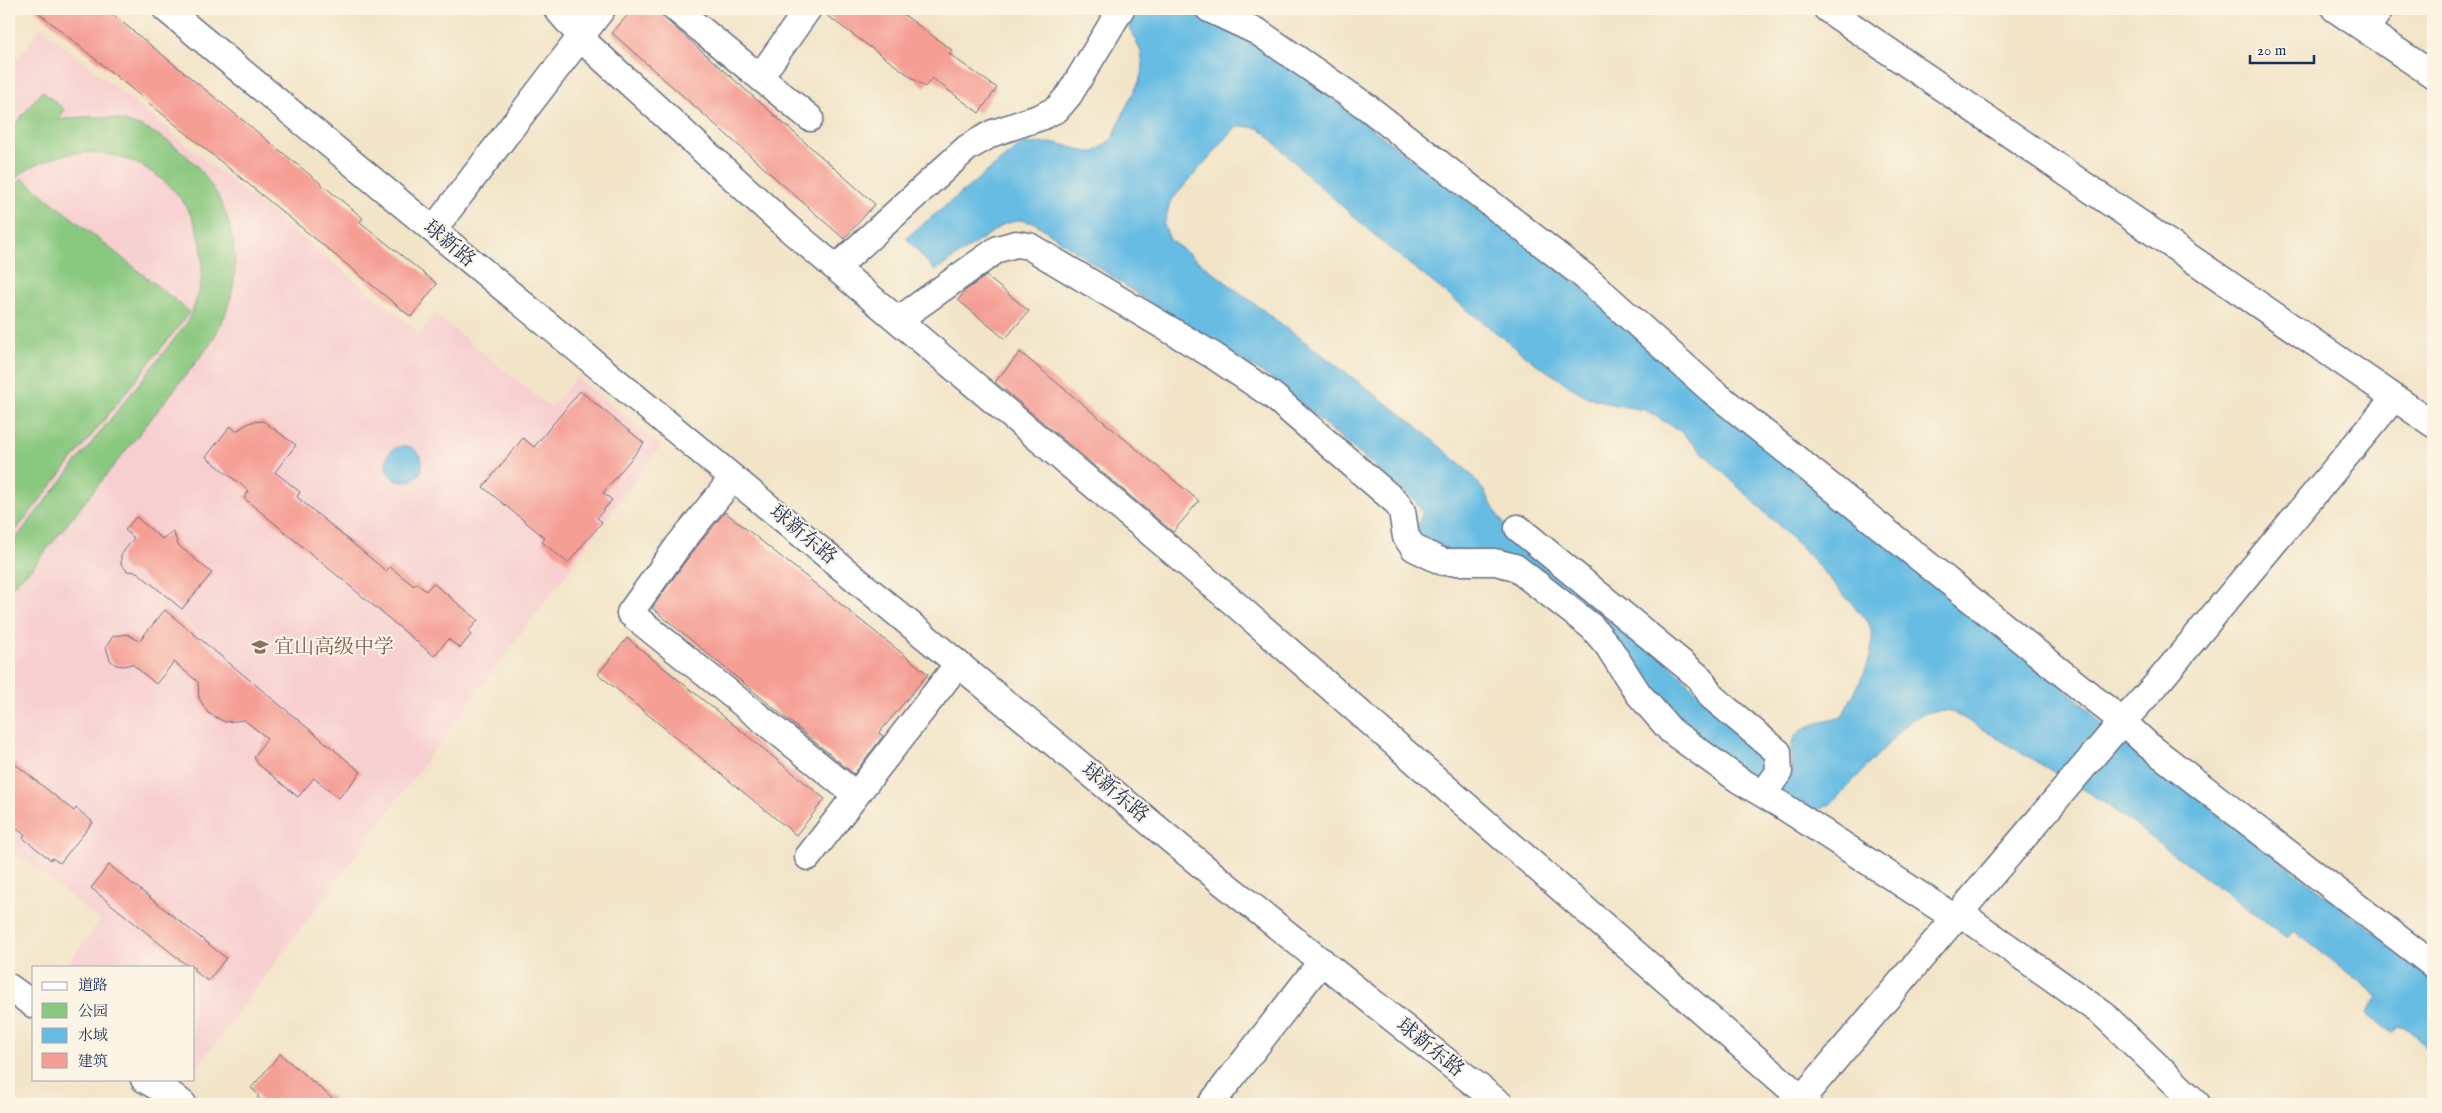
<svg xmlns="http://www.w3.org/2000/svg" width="2442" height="1113" font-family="'IM FELL English','Noto Serif SC',serif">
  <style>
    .built { fill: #f7cfd0 }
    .green { fill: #89c87f; stroke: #527c6e }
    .water { fill: #66bce3; stroke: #4076a0; fill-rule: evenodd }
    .building { fill: #f59e94 }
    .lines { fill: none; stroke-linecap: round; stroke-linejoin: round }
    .minor-casing { stroke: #666e83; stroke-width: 29 }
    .minor { stroke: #fff; stroke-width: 26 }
    .labels { text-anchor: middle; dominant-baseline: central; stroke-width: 4; stroke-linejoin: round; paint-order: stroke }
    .street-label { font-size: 20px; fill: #1b2f5e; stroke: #fcf5e5 }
    .education-label { font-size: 20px; fill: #785e54; stroke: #fcf5e5; text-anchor: start }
  </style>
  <rect width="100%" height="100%" fill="#fcf5e5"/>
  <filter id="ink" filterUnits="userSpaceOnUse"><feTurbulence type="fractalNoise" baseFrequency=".02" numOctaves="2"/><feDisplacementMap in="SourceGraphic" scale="10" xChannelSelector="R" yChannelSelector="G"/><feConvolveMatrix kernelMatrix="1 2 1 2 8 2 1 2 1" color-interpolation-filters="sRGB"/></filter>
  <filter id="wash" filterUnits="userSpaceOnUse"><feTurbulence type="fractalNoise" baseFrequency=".0096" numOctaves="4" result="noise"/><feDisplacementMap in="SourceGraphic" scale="20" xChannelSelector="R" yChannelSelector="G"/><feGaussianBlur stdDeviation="1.12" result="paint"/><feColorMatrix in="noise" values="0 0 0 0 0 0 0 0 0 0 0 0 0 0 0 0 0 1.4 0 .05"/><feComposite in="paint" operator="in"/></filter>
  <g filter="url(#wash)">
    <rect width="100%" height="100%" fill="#f2e4c7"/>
    <!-- built -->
    <path class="built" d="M 40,27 L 420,333 L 435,314 L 551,408 L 576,377 L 661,446 L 194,1072 L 194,967 L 66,967 L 100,920 L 9,848 L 9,72 Z"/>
    <!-- green -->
    <path class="green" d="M 42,91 L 65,110 L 58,120 C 77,117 96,115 115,119 C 191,134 246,209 233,287 C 229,309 220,328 209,346 L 33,567 L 9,589 L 9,547 L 187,323 C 198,300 204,278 202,253 C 196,183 119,136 54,158 C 38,163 19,172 9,186 L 9,132 Z
      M 22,178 L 190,312 L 9,539 L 9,194 Z"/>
    <!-- water -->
    <path class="water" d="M 1108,9 L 1183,9 L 1231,32 L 1292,68 L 1602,303 L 2083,704 L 2105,728 L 2433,976 L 2433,1055 L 2412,1033 L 2406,1028 L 2398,1027 L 2392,1033 L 2366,1014 L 2378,996 L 2294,931 L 2287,938 L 2102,801 L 1955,713 C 1937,709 1927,711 1911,720 L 1831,804 L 1817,810 L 1802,807 L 1689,737 L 1515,559 L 1447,551 L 1415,533 L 1423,512 L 1414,500 L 1269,377 L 1147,301 L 1035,223 L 1020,220 L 1004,224 L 935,271 L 906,238 L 1010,153 L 1023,144 L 1057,143 L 1087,152 L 1095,152 L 1113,138 L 1125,109 L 1139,82 L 1143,67 L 1141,52 L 1128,25 ZM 1242,126 L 1258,128 L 1264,132 L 1304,172 L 1389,248 L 1532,361 L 1585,396 L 1615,405 L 1645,410 L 1680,431 L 1803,549 L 1868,622 C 1883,652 1854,690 1842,717 C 1826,722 1793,724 1791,747 C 1789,758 1794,767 1790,778 L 1766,766 L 1761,755 L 1661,656 L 1515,537 L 1500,519 L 1484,491 L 1469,472 L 1414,424 L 1170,240 L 1164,225 L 1170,202 L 1235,128 Z
      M386 464a18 18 0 1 1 36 0a18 18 0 1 1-36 0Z"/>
    <g id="blocks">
      <!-- building -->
      <path class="building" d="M 34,9 L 106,9 L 363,218 L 360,222 L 437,284 L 411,317 Z
        M 633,9 L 654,9 L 875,204 L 844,239 L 612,33 Z
        M 823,9 L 896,9 L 952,50 L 949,54 L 997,88 L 979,113 L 932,78 L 925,87 L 822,12 Z
        M 986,276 L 1029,311 L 1005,339 L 958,300 L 966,290 Z
        M 1020,352 L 1199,501 L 1173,532 L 995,382 Z
        M 580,391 L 644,443 L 603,493 L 612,500 L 597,518 L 602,522 L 568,563 L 542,542 L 545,538 L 483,487 L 523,438 L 534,447 Z
        M 263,421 L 296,445 L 275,472 L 300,492 L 297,497 L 386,571 L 390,567 L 414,586 L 416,583 L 426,591 L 433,583 L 478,620 L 468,632 L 471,635 L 460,648 L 448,639 L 434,656 L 244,498 L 249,491 L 206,457 L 230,426 L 236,431 L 251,422 Z
        M 725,512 L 928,674 L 879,733 L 883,736 L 854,774 L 652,608 L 690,555 Z
        M 136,517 L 162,539 L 173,531 L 178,545 L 212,573 L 182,609 L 137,572 L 127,571 L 121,564 L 121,555 L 134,538 L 125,530 Z
        M 165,610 L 361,772 L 339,798 L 314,778 L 298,797 L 258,764 L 254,757 L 267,738 L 244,720 L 225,722 L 208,713 L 199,698 L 198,682 L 174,662 L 156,684 L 132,664 L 123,666 L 116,665 L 110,660 L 106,647 L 113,636 L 127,634 L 139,641 Z
        M 627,638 L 825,799 L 796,835 L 598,674 Z
        M 9,759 L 74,811 L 76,808 L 93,822 L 60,863 L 52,858 L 51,860 L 23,838 L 25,835 L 9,823 Z
        M 109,865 L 226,958 L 208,981 L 194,971 L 194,967 L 189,967 L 91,888 Z
        M 280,1054 L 339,1104 L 266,1104 L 257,1097 L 259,1095 L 251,1088 Z"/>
    </g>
  </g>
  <g filter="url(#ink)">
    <use href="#blocks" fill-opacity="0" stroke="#666e83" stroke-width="1"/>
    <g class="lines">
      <!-- minor casing -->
      <g class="minor-casing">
        <path id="minor" d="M 166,9 L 1222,882 L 1500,1104
          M 557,9 L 590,47 L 787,227 L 1234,603 L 1808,1104
          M 676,9 L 810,118
          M 1209,9 L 1258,32 L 1367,107 L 1585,277 L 1711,390 L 2123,722 L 2148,745 L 2433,965
          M 1827,9 L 2433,424
          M 2335,9 L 2433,75
          M 2366,30 L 2380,9
          M 760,77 L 808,9
          M 433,230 L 602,9
          M 836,268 L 967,148 L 993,133 L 1041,117 L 1057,109 L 1069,95 L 1121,9
          M 898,320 L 998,249 L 1016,244 L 1029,246 L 1214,356 L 1273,396 L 1396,502 L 1402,511 L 1406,537 L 1414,548 L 1443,562 L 1495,562 L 1515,567 L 1592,627 L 1608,646 L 1638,693 L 1671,731 L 1739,780 L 1783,806 L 1955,918
          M 733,478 L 678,546 L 630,613 L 856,795
          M 1518,528 L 1700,678 L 1712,697 L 1778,752 L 1779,772 L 1763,794
          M 808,857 L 958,664
          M 1960,913 L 2103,1014 L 2197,1104
          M 9,987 L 34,1005
          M 144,1079 L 173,1096 L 183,1104
          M 1211,1104 L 1322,961
          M 1797,1104 L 2115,730 L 2155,686 L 2394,398"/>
      </g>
      <!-- minor -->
      <use href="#minor" class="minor"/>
    </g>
  </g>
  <!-- icons -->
  <defs>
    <g id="school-bare" transform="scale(1.35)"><path d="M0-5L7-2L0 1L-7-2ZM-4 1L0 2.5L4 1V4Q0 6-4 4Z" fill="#8d6e63" stroke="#fcf5e5" stroke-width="2.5" paint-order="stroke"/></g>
  </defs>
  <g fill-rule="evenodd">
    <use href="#school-bare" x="260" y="647"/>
  </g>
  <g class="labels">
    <!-- street labels -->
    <g class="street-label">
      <text transform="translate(449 244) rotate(40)">球新路</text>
      <text transform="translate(803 535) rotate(40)">球新东路</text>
      <text transform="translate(1115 793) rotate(40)">球新东路</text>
      <text transform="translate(1430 1048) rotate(39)">球新东路</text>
    </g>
    <!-- education labels -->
    <g class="education-label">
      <text x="274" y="647">宜山高级中学</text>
    </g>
  </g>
  <!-- margin -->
  <rect width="2442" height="1113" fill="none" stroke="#fcf5e5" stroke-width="30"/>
  <!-- legend -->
  <rect x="32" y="966" width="162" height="115" fill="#fcf5e5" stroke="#a2a6af"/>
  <rect x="42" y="982" width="25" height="8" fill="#ffffff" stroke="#a2a6af"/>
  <text x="78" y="990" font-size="15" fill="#1b2f5e">道路</text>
  <rect x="42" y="1003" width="25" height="15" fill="#89c87f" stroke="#a2a6af"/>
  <text x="78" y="1016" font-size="15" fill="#1b2f5e">公园</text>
  <rect x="42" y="1028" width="25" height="15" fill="#66bce3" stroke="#a2a6af"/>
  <text x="78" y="1040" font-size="15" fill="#1b2f5e">水域</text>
  <rect x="42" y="1053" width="25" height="15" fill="#f59e94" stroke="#a2a6af"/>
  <text x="78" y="1066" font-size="15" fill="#1b2f5e">建筑</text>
  <!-- scale -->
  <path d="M2250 55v8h64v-8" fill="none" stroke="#1b2f5e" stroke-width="2.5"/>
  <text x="2257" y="55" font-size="15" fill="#1b2f5e" stroke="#fcf5e5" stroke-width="4" paint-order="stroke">20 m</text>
</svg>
